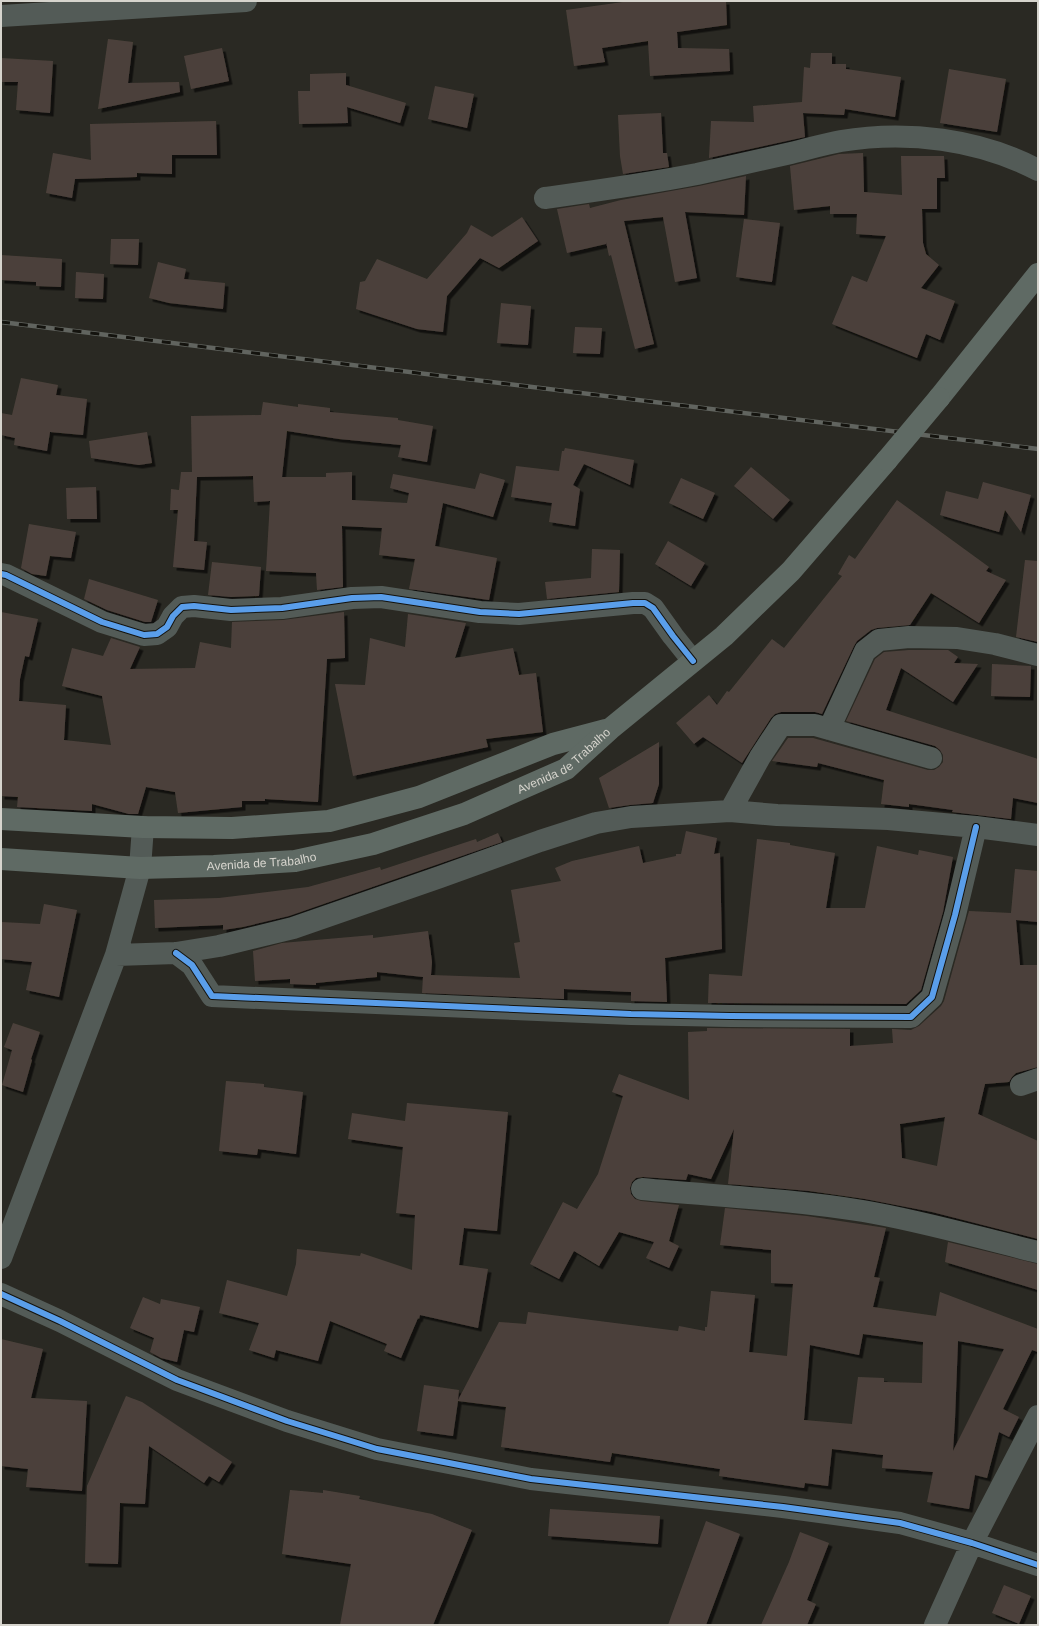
<svg xmlns="http://www.w3.org/2000/svg" width="1039" height="1626" font-family="Helvetica,sans-serif">
  <style>
    .building { fill: #4c413b; fill-rule: evenodd; filter: url(#shadow) }
    .lines { fill: none; stroke-linecap: round; stroke-linejoin: round }
    .minor { stroke: #535b57; stroke-width: 22 }
    .highway { stroke: #5f6a64; stroke-width: 22 }
    .rail-casing { stroke: #61645f; stroke-width: 4.5 }
    .rail { stroke: #14130e; stroke-width: 3; stroke-dasharray: 9; stroke-linecap: butt }
    .highway-bridge { stroke: #5f6a64; stroke-width: 22 }
    .cycleway-casing { stroke: #14130e; stroke-width: 8 }
    .cycleway { stroke: #5a9eea; stroke-width: 6 }
    .labels { text-anchor: middle; dominant-baseline: central; stroke-width: 3; stroke-linejoin: round; paint-order: stroke }
    .street-label { font-size: 12px; fill: #d6d4cd; stroke: #14130e }
  </style>
  <defs>
    <filter id="shadow"><feDropShadow dx="3.5" dy="3.5" stdDeviation="0" flood-color="#0009"/></filter>
  </defs>
  <rect width="100%" height="100%" fill="#2a2923"/>
  <!-- building -->
  <path class="building" d="M 630,1 L 726,1 L 727,25 L 677,32 L 678,48 L 729,49 L 730,71 L 650,76 L 648,41 L 602,48 L 605,62 L 574,66 L 566,10 Z
    M 108,39 L 133,42 L 128,83 L 179,82 L 180,92 L 98,109 Z
    M 222,48 L 229,81 L 191,89 L 184,56 Z
    M 811,53 L 832,53 L 832,64 L 846,64 L 846,69 L 901,77 L 895,117 L 845,109 L 844,115 L 803,113 L 805,137 L 709,158 L 711,121 L 754,122 L 753,106 L 802,102 L 804,67 L 810,68 Z
    M 1,58 L 53,61 L 50,113 L 16,110 L 18,82 L 1,82 Z
    M 949,69 L 1006,79 L 997,132 L 940,123 Z
    M 346,73 L 346,85 L 406,103 L 400,123 L 347,107 L 348,123 L 299,124 L 298,91 L 310,91 L 310,74 Z
    M 435,86 L 474,94 L 467,128 L 428,119 Z
    M 661,113 L 663,153 L 667,153 L 669,167 L 623,174 L 620,156 L 618,115 Z
    M 216,121 L 217,155 L 172,155 L 172,174 L 137,173 L 137,177 L 75,179 L 72,198 L 46,193 L 53,153 L 91,160 L 90,124 Z
    M 863,153 L 864,192 L 902,195 L 901,156 L 944,156 L 945,178 L 937,178 L 937,209 L 922,209 L 923,243 L 926,254 L 939,265 L 921,288 L 955,301 L 940,340 L 926,334 L 917,358 L 832,324 L 852,276 L 867,282 L 886,236 L 856,234 L 857,214 L 830,214 L 830,206 L 794,210 L 790,166 L 839,154 Z
    M 746,176 L 744,215 L 685,212 L 697,278 L 675,282 L 663,217 L 624,221 L 654,344 L 635,349 L 611,255 L 609,256 L 606,242 L 606,244 L 567,253 L 557,209 L 589,204 L 590,208 L 621,200 L 699,186 Z
    M 522,217 L 538,241 L 499,268 L 480,258 L 447,296 L 443,332 L 417,329 L 356,309 L 360,282 L 365,281 L 377,259 L 427,279 L 467,233 L 471,225 L 492,237 Z
    M 744,219 L 780,223 L 772,282 L 736,277 Z
    M 111,239 L 139,239 L 138,265 L 110,264 Z
    M 1,255 L 62,259 L 61,287 L 36,286 L 36,282 L 1,280 Z
    M 158,262 L 186,269 L 184,279 L 225,283 L 223,309 L 169,303 L 149,298 Z
    M 76,272 L 104,274 L 103,299 L 75,298 Z
    M 501,303 L 531,306 L 528,345 L 497,343 Z
    M 575,327 L 602,328 L 600,354 L 573,353 Z
    M 21,378 L 58,385 L 56,395 L 87,399 L 83,435 L 50,432 L 47,451 L 14,445 L 15,438 L 1,435 L 1,413 L 12,415 Z
    M 263,402 L 298,407 L 298,404 L 330,408 L 330,412 L 398,418 L 398,420 L 433,426 L 427,462 L 398,457 L 401,445 L 339,439 L 287,431 L 282,477 L 326,477 L 326,473 L 352,472 L 352,500 L 407,503 L 409,493 L 390,488 L 393,474 L 475,489 L 480,473 L 505,480 L 493,517 L 443,503 L 435,546 L 497,558 L 489,600 L 409,589 L 415,559 L 379,555 L 382,528 L 342,526 L 343,587 L 317,590 L 316,573 L 266,571 L 270,501 L 254,502 L 253,476 L 197,477 L 194,541 L 207,542 L 204,570 L 173,567 L 178,510 L 170,510 L 171,489 L 179,490 L 181,472 L 192,472 L 191,416 L 261,415 Z
    M 147,432 L 152,463 L 139,465 L 91,458 L 89,441 Z
    M 565,448 L 634,460 L 630,485 L 584,464 L 573,485 L 580,489 L 575,526 L 549,522 L 552,503 L 511,497 L 516,466 L 559,471 L 562,451 L 564,451 Z
    M 751,467 L 790,500 L 773,519 L 734,486 Z
    M 681,478 L 715,493 L 703,519 L 669,503 Z
    M 983,482 L 1031,495 L 1021,532 L 1005,510 L 999,532 L 940,515 L 946,491 L 978,499 Z
    M 96,487 L 97,519 L 67,519 L 66,488 Z
    M 897,500 L 989,567 L 986,571 L 1006,580 L 979,623 L 931,593 L 910,625 L 877,628 L 871,630 L 857,641 L 854,646 L 822,714 L 815,712 L 781,712 L 775,714 L 771,718 L 742,763 L 703,737 L 694,744 L 676,723 L 709,695 L 717,705 L 727,691 L 729,692 L 772,639 L 784,648 L 842,576 L 838,574 L 849,555 L 855,559 Z
    M 29,524 L 76,532 L 71,558 L 50,556 L 46,576 L 32,574 L 21,568 Z
    M 668,541 L 705,563 L 691,586 L 655,564 Z
    M 592,549 L 620,550 L 619,592 L 547,599 L 545,582 L 591,578 Z
    M 1025,560 L 1038,561 L 1038,642 L 1016,637 Z
    M 212,562 L 261,567 L 259,596 L 231,597 L 208,595 Z
    M 89,579 L 158,600 L 151,622 L 145,622 L 107,610 L 84,599 Z
    M 1,612 L 38,619 L 29,657 L 25,656 L 20,679 L 19,701 L 66,705 L 64,740 L 111,745 L 102,696 L 62,686 L 72,648 L 103,656 L 111,638 L 140,647 L 130,669 L 195,668 L 200,642 L 231,648 L 232,622 L 283,620 L 344,612 L 345,658 L 327,659 L 318,802 L 265,799 L 265,801 L 242,801 L 242,807 L 178,813 L 175,792 L 146,787 L 138,814 L 129,814 L 92,804 L 92,811 L 17,807 L 18,797 L 1,796 Z
    M 408,614 L 466,623 L 455,658 L 513,648 L 519,675 L 536,673 L 543,732 L 486,739 L 488,747 L 353,776 L 335,684 L 365,685 L 370,638 L 405,647 Z
    M 909,650 L 948,650 L 958,657 L 954,663 L 978,664 L 953,702 L 901,668 L 886,710 L 1038,759 L 1038,803 L 1013,798 L 1011,819 L 952,812 L 953,810 L 909,804 L 909,807 L 881,804 L 884,780 L 818,763 L 817,767 L 772,761 L 788,738 L 813,738 L 928,770 L 934,770 L 939,767 L 943,762 L 943,755 L 940,750 L 935,746 L 846,721 L 875,659 L 884,652 Z
    M 992,664 L 1031,666 L 1030,697 L 991,696 Z
    M 659,742 L 659,784 L 653,803 L 630,805 L 609,808 L 599,778 Z
    M 686,831 L 717,838 L 714,854 L 720,853 L 722,949 L 665,958 L 667,1002 L 631,1001 L 631,992 L 564,989 L 564,999 L 422,993 L 423,977 L 377,972 L 377,977 L 316,983 L 316,985 L 290,984 L 290,979 L 255,981 L 253,951 L 282,943 L 373,935 L 373,938 L 428,931 L 432,962 L 431,975 L 520,978 L 514,943 L 520,942 L 511,890 L 561,881 L 555,868 L 572,861 L 639,846 L 643,863 L 676,856 L 676,854 L 681,854 Z
    M 498,833 L 502,842 L 289,916 L 243,927 L 223,930 L 223,925 L 155,928 L 154,900 L 219,898 L 308,887 L 380,867 L 381,870 L 476,839 L 477,842 Z
    M 757,839 L 790,843 L 790,845 L 835,853 L 826,908 L 865,908 L 877,846 L 918,855 L 919,850 L 953,857 L 943,912 L 921,990 L 906,1004 L 708,1003 L 709,974 L 742,976 Z
    M 1015,869 L 1038,871 L 1038,922 L 1016,920 L 1020,965 L 1038,965 L 1038,1067 L 1016,1073 L 1012,1077 L 1009,1082 L 985,1084 L 978,1114 L 1038,1141 L 1038,1239 L 932,1212 L 865,1199 L 809,1191 L 728,1184 L 734,1129 L 711,1179 L 688,1174 L 686,1180 L 643,1177 L 636,1178 L 632,1182 L 630,1188 L 631,1194 L 635,1199 L 641,1201 L 679,1205 L 669,1241 L 679,1246 L 669,1268 L 646,1258 L 654,1242 L 619,1232 L 599,1266 L 574,1251 L 559,1279 L 530,1264 L 563,1202 L 577,1209 L 598,1174 L 623,1096 L 612,1092 L 619,1074 L 689,1100 L 688,1032 L 707,1031 L 707,1028 L 850,1029 L 850,1046 L 893,1043 L 892,1029 L 911,1030 L 919,1026 L 941,1006 L 944,1001 L 969,911 L 1011,913 ZM 945,1117 L 937,1166 L 902,1158 L 900,1124 Z
    M 44,904 L 77,910 L 59,997 L 26,990 L 32,962 L 1,959 L 1,922 L 40,924 Z
    M 13,1023 L 40,1032 L 31,1059 L 32,1060 L 23,1092 L 2,1085 L 12,1050 L 4,1047 Z
    M 226,1081 L 264,1084 L 264,1087 L 303,1092 L 296,1154 L 258,1149 L 257,1155 L 219,1151 Z
    M 407,1103 L 508,1112 L 497,1231 L 464,1228 L 459,1265 L 488,1269 L 478,1328 L 420,1315 L 419,1319 L 418,1318 L 401,1358 L 384,1351 L 387,1344 L 330,1321 L 318,1361 L 276,1350 L 274,1358 L 249,1350 L 259,1323 L 219,1313 L 227,1280 L 287,1296 L 296,1264 L 297,1249 L 360,1256 L 361,1253 L 412,1270 L 415,1215 L 396,1213 L 403,1147 L 348,1139 L 352,1113 L 405,1121 Z
    M 725,1208 L 807,1216 L 886,1228 L 874,1277 L 880,1278 L 873,1307 L 936,1316 L 940,1292 L 1038,1329 L 1038,1352 L 1032,1350 L 1003,1409 L 1019,1417 L 1009,1437 L 999,1432 L 987,1478 L 975,1475 L 969,1509 L 927,1502 L 933,1472 L 882,1468 L 883,1455 L 832,1449 L 828,1486 L 805,1483 L 804,1488 L 719,1476 L 720,1469 L 612,1453 L 610,1462 L 501,1447 L 506,1407 L 458,1401 L 453,1436 L 417,1431 L 424,1385 L 459,1390 L 458,1400 L 499,1322 L 526,1324 L 528,1312 L 678,1331 L 679,1326 L 705,1331 L 705,1327 L 707,1327 L 711,1291 L 755,1295 L 749,1352 L 787,1356 L 793,1284 L 771,1283 L 771,1250 L 720,1245 ZM 863,1334 L 923,1342 L 922,1383 L 884,1382 L 884,1378 L 858,1377 L 852,1424 L 804,1420 L 810,1345 L 859,1355 ZM 958,1341 L 1004,1349 L 953,1451 L 955,1419 Z
    M 948,1242 L 1038,1264 L 1038,1290 L 945,1262 Z
    M 143,1297 L 160,1304 L 161,1299 L 200,1307 L 194,1332 L 184,1330 L 177,1362 L 161,1358 L 150,1352 L 154,1338 L 130,1328 Z
    M 1,1339 L 43,1349 L 31,1398 L 87,1401 L 82,1491 L 26,1487 L 28,1469 L 1,1466 Z
    M 126,1396 L 142,1402 L 232,1462 L 219,1482 L 209,1476 L 204,1483 L 149,1446 L 145,1504 L 120,1503 L 118,1564 L 85,1563 L 87,1486 Z
    M 290,1490 L 323,1493 L 323,1490 L 360,1496 L 359,1499 L 432,1514 L 472,1530 L 433,1625 L 340,1625 L 351,1564 L 282,1554 Z
    M 550,1509 L 660,1516 L 658,1544 L 548,1536 Z
    M 706,1521 L 740,1534 L 706,1625 L 668,1625 Z
    M 800,1532 L 829,1543 L 807,1600 L 816,1604 L 807,1625 L 761,1625 L 789,1562 Z
    M 1004,1585 L 1031,1596 L 1019,1624 L 992,1613 Z"/>
  <g class="lines">
    <!-- minor -->
    <path class="minor" d="M 1,16 L 246,1
      M 545,198 C 595,191 646,184 697,174 C 728,167 760,160 791,153 C 808,149 824,144 841,141 C 907,130 979,139 1038,170
      M 1,574 L 6,575 L 102,622 L 144,635 L 157,634 L 167,627 L 173,616 L 182,607 L 194,606 L 231,610 L 282,608 L 352,598 L 381,597 L 480,612 L 519,614 L 633,603 L 645,603 L 653,608 L 673,636 L 693,661
      M 829,729 L 865,651 L 879,640 L 909,637 L 957,638 L 995,644 L 1038,655
      M 730,811 L 760,757 L 781,725 L 815,725 L 931,758
      M 176,953 L 192,965 L 212,996 L 631,1014 L 730,1016 L 911,1017 L 932,997 L 955,915 L 976,827
      M 116,955 L 176,953 L 219,946 L 293,928 L 440,877 L 540,841 L 596,823 L 631,817 L 730,811 L 777,815 L 888,819 L 976,827 L 1038,835
      M 1021,1085 L 1038,1079
      M 642,1189 C 716,1196 790,1199 863,1211 C 922,1221 980,1238 1038,1252
      M 1,1258 L 116,955 L 140,868 L 143,827
      M 1,1294 L 60,1321 L 177,1380 L 287,1421 L 377,1449 L 531,1479 L 783,1507 L 900,1523 L 972,1543 L 1038,1565
      M 935,1625 L 972,1543 L 1038,1416"/>
    <!-- highway -->
    <g class="highway">
      <path d="M 939,398 L 1038,274"/>
      <path d="M 1,819 L 143,827 L 232,828 L 329,821 L 419,797 L 553,744 L 606,730"/>
      <path id="s1" d="M 1,859 L 140,868 L 214,866 L 295,861 L 373,844 L 464,814 L 566,769 L 610,729 L 724,636 L 791,571 L 887,460"/>
    </g>
    <!-- rail casing -->
    <g class="rail-casing">
      <path id="rail" d="M 1,322 L 1038,449"/>
    </g>
    <!-- rail -->
    <use href="#rail" class="rail"/>
    <!-- highway-bridge -->
    <path class="highway-bridge" d="M 887,460 L 939,398"/>
    <!-- cycleway casing -->
    <g class="cycleway-casing">
      <path id="cycleway" d="M 1,574 L 6,575 L 102,622 L 144,635 L 157,634 L 167,627 L 173,616 L 182,607 L 194,606 L 231,610 L 282,608 L 352,598 L 381,597 L 480,612 L 519,614 L 633,603 L 645,603 L 653,608 L 673,636 L 693,661
        M 176,953 L 192,965 L 212,996 L 631,1014 L 730,1016 L 911,1017 L 932,997 L 955,915 L 976,827
        M 1,1294 L 60,1321 L 177,1380 L 287,1421 L 377,1449 L 531,1479 L 783,1507 L 900,1523 L 972,1543 L 1038,1565"/>
    </g>
    <!-- cycleway -->
    <use href="#cycleway" class="cycleway"/>
  </g>
  <g class="labels">
    <!-- street labels -->
    <g class="street-label">
      <text stroke="none"><textPath href="#s1" startOffset="584">Avenida de Trabalho</textPath></text>
      <text stroke="none"><textPath href="#s1" startOffset="261">Avenida de Trabalho</textPath></text>
    </g>
  </g>
  <!-- border -->
  <rect width="1039" height="1626" fill="none" stroke="#d6d4cd" stroke-width="4"/>
</svg>
